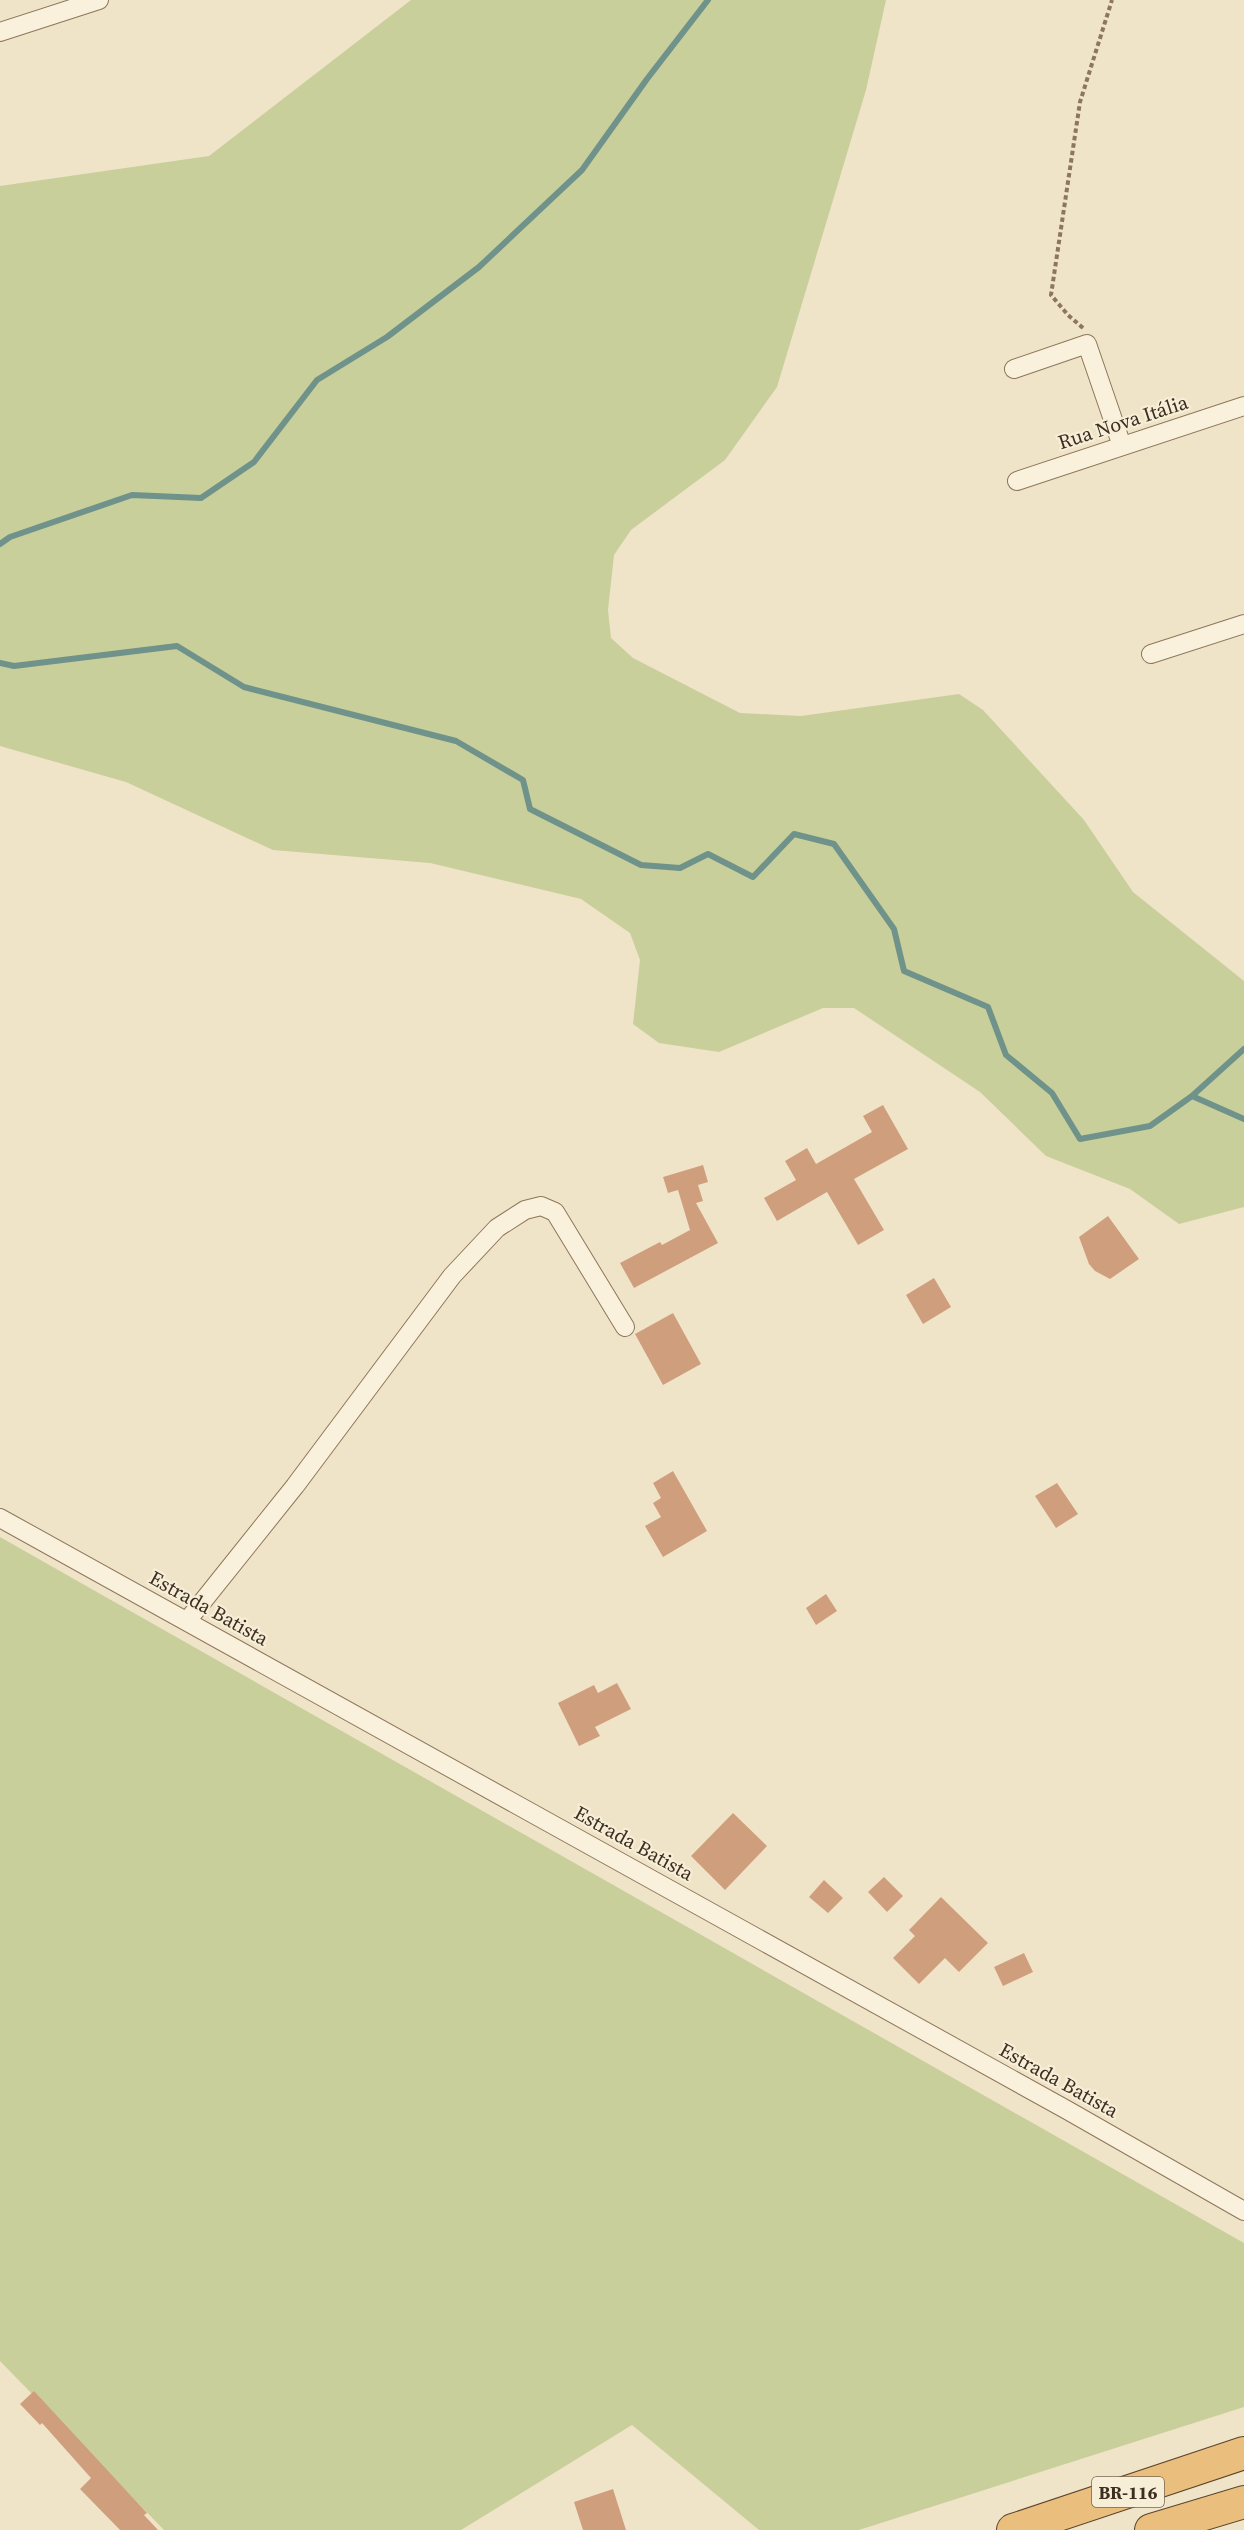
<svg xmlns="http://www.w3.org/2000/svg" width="1244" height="2530" font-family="'Source Serif 4',serif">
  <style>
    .green { fill: #c9cf9b }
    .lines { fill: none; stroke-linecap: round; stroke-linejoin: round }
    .stream { stroke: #6f938a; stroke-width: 6 }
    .building { fill: #cf9f7d }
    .minor-casing { stroke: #8d765c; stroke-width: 20 }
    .trunk-casing { stroke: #5b4430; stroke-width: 34 }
    .path { stroke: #8d765c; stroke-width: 4; stroke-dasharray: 4.5 3; stroke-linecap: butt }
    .minor { stroke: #faf1dc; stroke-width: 18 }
    .trunk { stroke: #eabe7c; stroke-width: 32 }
    .labels { text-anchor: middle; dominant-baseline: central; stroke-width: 4.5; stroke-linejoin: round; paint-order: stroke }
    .shield { fill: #f7eed8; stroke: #756857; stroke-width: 1.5 }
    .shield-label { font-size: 18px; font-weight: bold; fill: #3d2e20 }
    .street-label { font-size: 20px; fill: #3d2e20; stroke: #f7eed8 }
  </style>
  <rect width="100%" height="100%" fill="#f0e4c8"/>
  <!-- green -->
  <path class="green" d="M 411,0 L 886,0 L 866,90 L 777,387 L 725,460 L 631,530 L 614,555 L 608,610 L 611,638 L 633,658 L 740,713 L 801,716 L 959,694 L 983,710 L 1084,820 L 1133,892 L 1244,981 L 1244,1207 L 1179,1224 L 1130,1189 L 1046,1156 L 980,1092 L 854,1008 L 823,1008 L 719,1052 L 659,1043 L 633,1024 L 640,960 L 630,933 L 581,899 L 430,863 L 273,850 L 126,782 L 0,746 L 0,186 L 209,156 Z
    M 0,1537 L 1244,2243 L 1244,2407 L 859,2530 L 759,2530 L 632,2425 L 461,2530 L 164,2530 L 0,2361 Z"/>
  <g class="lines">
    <!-- stream -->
    <path class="stream" d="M 0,544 L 10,537 L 132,495 L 201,498 L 254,462 L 317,380 L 387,337 L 479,267 L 582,170 L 647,79 L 708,0
      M 0,663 L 14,666 L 177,646 L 244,687 L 456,741 L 523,780 L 530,809 L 641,865 L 680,868 L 708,854 L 753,877 L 794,834 L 834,844 L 894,929 L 904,971 L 988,1007 L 1006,1055 L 1052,1093 L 1080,1139 L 1150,1126 L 1192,1096 L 1244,1119
      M 1192,1096 L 1244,1049"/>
  </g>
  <!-- building -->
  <path class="building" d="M 883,1105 L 908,1149 L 854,1179 L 884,1230 L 858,1245 L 827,1192 L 777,1221 L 764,1198 L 796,1180 L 785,1161 L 807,1148 L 816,1164 L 872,1132 L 863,1116 Z
    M 703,1165 L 708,1182 L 698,1185 L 703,1201 L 696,1203 L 718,1243 L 634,1288 L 620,1263 L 660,1242 L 662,1245 L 690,1230 L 678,1190 L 668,1193 L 663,1177 Z
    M 1108,1216 L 1139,1259 L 1110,1279 L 1095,1271 L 1089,1264 L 1079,1237 Z
    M 934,1278 L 951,1307 L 923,1324 L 906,1295 Z
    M 673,1313 L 701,1364 L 663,1385 L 635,1334 Z
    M 673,1471 L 707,1531 L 663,1557 L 645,1526 L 661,1517 L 653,1503 L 661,1498 L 653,1483 Z
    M 1057,1483 L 1078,1514 L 1056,1528 L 1035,1496 Z
    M 826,1594 L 837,1611 L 816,1625 L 806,1608 Z
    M 617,1683 L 631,1709 L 595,1727 L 600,1736 L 579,1746 L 558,1703 L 594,1685 L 598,1693 Z
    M 733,1813 L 767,1846 L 725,1890 L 691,1856 Z
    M 884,1877 L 903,1896 L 887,1912 L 868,1892 Z
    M 824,1880 L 843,1898 L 828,1913 L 809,1897 Z
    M 941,1897 L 988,1943 L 959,1972 L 945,1958 L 919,1984 L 893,1958 L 915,1936 L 909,1930 Z
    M 1024,1953 L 1033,1972 L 1003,1986 L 994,1967 Z
    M 34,2391 L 147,2513 L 144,2515 L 158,2530 L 120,2530 L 80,2489 L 91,2478 L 42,2423 L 40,2425 L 20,2404 Z
    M 613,2489 L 626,2530 L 583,2530 L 574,2502 Z"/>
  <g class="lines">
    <!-- minor casing -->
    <g class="minor-casing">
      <path id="minor" d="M 0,32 L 99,0
        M 1014,369 L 1087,344 L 1122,446
        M 1017,481 L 1244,406
        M 1151,654 L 1244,624
        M 0,1518 L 1067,2110 L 1244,2211
        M 187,1621 L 295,1486 L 452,1276 L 497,1228 L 525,1210 L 541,1206 L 555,1212 L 625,1327"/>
    </g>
    <!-- trunk casing -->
    <g class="trunk-casing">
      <path id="trunk" d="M 1013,2530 L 1244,2453
        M 1151,2530 L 1244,2502"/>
    </g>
    <!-- path -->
    <path class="path" d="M 1083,328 L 1068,315 L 1051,295 L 1080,102 L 1112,0"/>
    <!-- minor -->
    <use href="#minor" class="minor"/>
    <!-- trunk -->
    <use href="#trunk" class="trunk"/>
  </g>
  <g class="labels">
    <!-- shield labels -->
    <rect class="shield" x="1092" y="2477" width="72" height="30" rx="4.5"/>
    <g class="shield-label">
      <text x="1128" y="2492">BR-116</text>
    </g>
    <!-- street labels -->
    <g class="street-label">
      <text transform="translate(1123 422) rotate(-18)">Rua Nova Itália</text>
      <text transform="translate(209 1608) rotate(29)">Estrada Batista</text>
      <text transform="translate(634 1843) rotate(29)">Estrada Batista</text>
      <text transform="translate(1059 2080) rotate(29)">Estrada Batista</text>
    </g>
  </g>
</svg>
